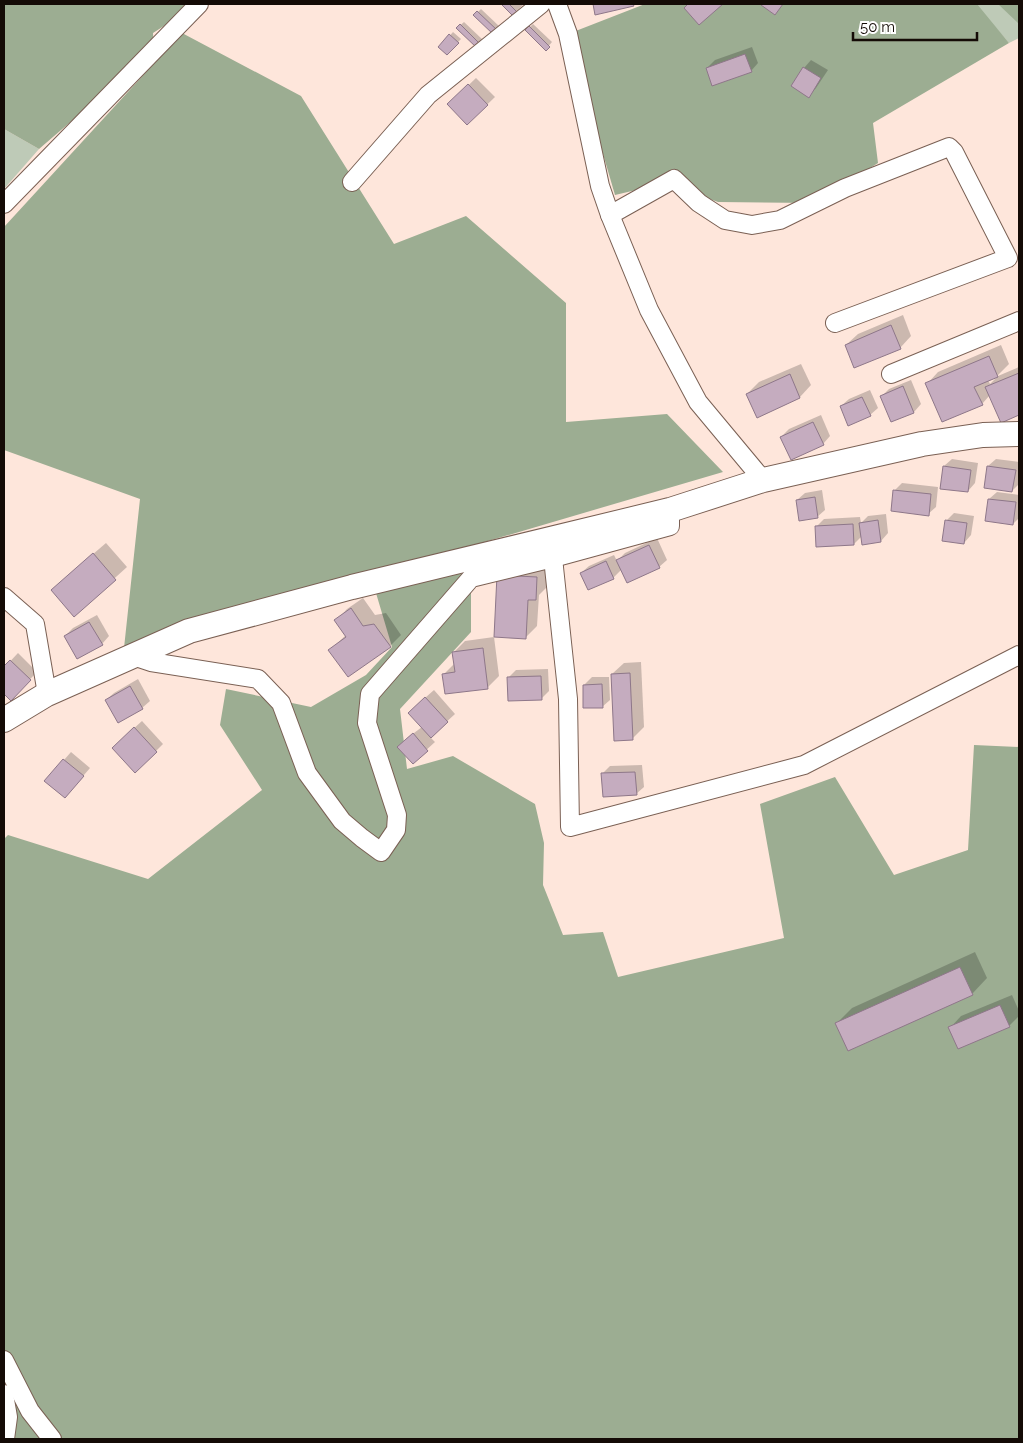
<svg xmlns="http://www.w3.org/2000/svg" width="1023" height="1443" viewBox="0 0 1023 1443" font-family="Raleway,sans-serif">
<rect width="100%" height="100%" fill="#fee6db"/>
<g fill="#becab7">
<path d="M975,4H1004L1019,22V38L1009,43Z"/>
<path d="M4,129L39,149L4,189Z"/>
</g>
<g fill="#9cad92">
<path d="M4,4H198L153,33L154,50L39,149L4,129Z"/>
<path d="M645,4H977L1009,43L873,123L878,163L815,203L718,202L666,183L615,195L568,34Z"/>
<path d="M998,4H1019V24Z"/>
<path d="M182,33L301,96L394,244L466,216L566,303V422L667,414L723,472L124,648L140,499L4,450V227Z"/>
<path d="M461,573L471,585V632L400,709L407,769L453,756L535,804L544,843L543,885L563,935L603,932L618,977L784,938L760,804L835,777L894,875L968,850L974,745L1019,747V1439H4V839L8,835L148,879L262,790L220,725L226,689L311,707L366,675L392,647L376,593Z"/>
</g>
<g fill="#0003">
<path d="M502,4H524L513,14Z"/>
<path d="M481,9L500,27L494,34L475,15Z"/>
<path d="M464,22L483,40L477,47L457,28Z"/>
<path d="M533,24L552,42L546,49L527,30Z"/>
<path d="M453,32L461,39L447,54L440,47Z"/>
<path d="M752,47L758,63L751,71L707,68L715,60Z"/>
<path d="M811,60L828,70L816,88L809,96L804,68Z"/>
<path d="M476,78L495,97L467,124L449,104Z"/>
<path d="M903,315L911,336L900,348L846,345L858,334Z"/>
<path d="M1001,345L1009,364L997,376L988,380L990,384L998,376L1019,367V413L1001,421L990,395L982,404L927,384L938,372Z"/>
<path d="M801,364L811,385L800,397L757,416L747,394L759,382Z"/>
<path d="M911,380L921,404L914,412L892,421L882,396L889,389Z"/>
<path d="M870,390L878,408L870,415L841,406L849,399Z"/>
<path d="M821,415L830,436L823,444L781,437L789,429Z"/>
<path d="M952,459L978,463L975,483L968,491L944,466Z"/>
<path d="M996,459L1019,462V484L1012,491L988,466Z"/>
<path d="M902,483L938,487L936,507L928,514L894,491Z"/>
<path d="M822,490L825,510L817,517L797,500L805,493Z"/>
<path d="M997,492L1019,495V518L1013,524L989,499Z"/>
<path d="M954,513L974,516L971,535L964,543L947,520Z"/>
<path d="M886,514L888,533L881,541L862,536L854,544L816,527L824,519L860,517L861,523L868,516Z"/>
<path d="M657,538L667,560L659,567L622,569L613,578L581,573L589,566L614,555L617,561L625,553Z"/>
<path d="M106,543L127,567L74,615L64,579Z"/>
<path d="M510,564L548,566L547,587L539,595L537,626L526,637Z"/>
<path d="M363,598L375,615L386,613L401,635L390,646L330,650L346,635L336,621L347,609Z"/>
<path d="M97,615L109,636L102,644L65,636L73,628Z"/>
<path d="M494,637L499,676L487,688L444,674L455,663L454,652L465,641Z"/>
<path d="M18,653L37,672L11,699L4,692V668Z"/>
<path d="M641,662L644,727L633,738L612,674L624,663Z"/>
<path d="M548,669L549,691L542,698L508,678L516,670Z"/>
<path d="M592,677H609L610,700L602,707L584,685Z"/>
<path d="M138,679L150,701L142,708L106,700L114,693Z"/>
<path d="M434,690L455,714L430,737L435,742L413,762L406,739L422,727L417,705Z"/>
<path d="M142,721L163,744L156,751L121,740Z"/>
<path d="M71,752L90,768L72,789L64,760Z"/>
<path d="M642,765L644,787L636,794L602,774L610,766Z"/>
<path d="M975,952L987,978L972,994L837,1023L852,1008Z"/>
<path d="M1012,995L1019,1011V1016L1009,1026L950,1028L961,1016Z"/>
</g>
<g fill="#c5acbf" stroke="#8e7789">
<path d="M501,4H509L517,12L513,16Z"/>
<path d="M593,4H633L634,6L595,15Z"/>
<path d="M688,4H723L699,25L684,8Z"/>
<path d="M761,4H783L775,15L761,5Z"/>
<path d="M477,11L498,31L494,35L473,15Z"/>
<path d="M460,24L480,44L477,48L456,28Z"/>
<path d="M529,26L550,47L546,51L525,30Z"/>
<path d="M449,34L459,43L447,55L438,47Z"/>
<path d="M745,54L752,72L712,86L706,68Z"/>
<path d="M803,67L821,78L809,98L791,86Z"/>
<path d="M468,84L488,105L467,125L447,104Z"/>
<path d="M891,325L901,349L854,368L845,345Z"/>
<path d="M989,356L998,377L974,387L983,405L942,422L925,383Z"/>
<path d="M1019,373V415L1001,423L985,387Z"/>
<path d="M790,374L800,398L757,418L746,394Z"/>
<path d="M903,386L914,413L891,422L880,396Z"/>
<path d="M862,397L871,416L848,426L840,406Z"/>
<path d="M813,422L824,445L791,460L780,437Z"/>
<path d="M943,466L971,470L968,492L940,489Z"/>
<path d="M987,466L1016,470L1012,492L984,488Z"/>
<path d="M893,490L931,494L929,516L891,511Z"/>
<path d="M815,497L818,518L799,521L796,500Z"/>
<path d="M988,499L1016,502L1013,525L985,521Z"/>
<path d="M878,520L881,542L862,545L859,523Z"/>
<path d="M945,520L967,523L964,544L942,541Z"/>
<path d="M853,524L854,545L816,547L815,526Z"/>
<path d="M649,545L660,568L627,583L616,560Z"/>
<path d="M93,553L116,580L74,617L51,590Z"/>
<path d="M606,561L614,579L588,590L580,573Z"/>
<path d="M497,575L537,577L536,600H528L526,639L494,637Z"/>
<path d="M351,608L363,626L374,624L391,647L348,677L328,650L346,637L334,620Z"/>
<path d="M89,622L103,645L77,659L64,636Z"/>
<path d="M483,648L488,689L445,694L442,674L455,672L452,652Z"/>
<path d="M10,660L31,680L11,701L4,694V666Z"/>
<path d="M630,673L633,740L614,741L611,674Z"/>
<path d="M541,676L542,700L508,701L507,677Z"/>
<path d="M602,684L603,708H583V685Z"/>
<path d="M130,686L143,709L118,723L105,700Z"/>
<path d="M425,697L448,722L431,738L408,713Z"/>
<path d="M134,727L157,752L135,773L112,748Z"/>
<path d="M413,733L428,751L413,764L397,747Z"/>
<path d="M63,759L84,776L65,798L44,781Z"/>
<path d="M635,772L637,795L603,797L601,773Z"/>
<path d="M960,967L973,995L848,1051L835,1023Z"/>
<path d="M1000,1005L1010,1027L958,1049L948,1027Z"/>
</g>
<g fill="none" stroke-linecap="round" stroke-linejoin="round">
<g stroke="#7a6054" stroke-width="20">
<g id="street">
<path d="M557,4L568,34L600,186L610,215L649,310L698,402L763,480"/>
<path d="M352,182L428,95L541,4"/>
<path d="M4,204L199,4"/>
<path d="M610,215L674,179L699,203L725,220L752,225L780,220L845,188L949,147L954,152L1008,258L835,323"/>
<path d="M891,374L1019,321"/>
<path d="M553,558L568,699L570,827L804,765L1019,655"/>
<path d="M4,597L35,624L47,694"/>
<path d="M133,656L151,662L258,679L281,703L307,773L342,821L362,838L381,852L396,830L397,815L367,723L370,694L471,578L553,558L670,526V510"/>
<path d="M4,1360L30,1411L52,1439"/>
<path d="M4,1394L8,1417L5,1439"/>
</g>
</g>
<g stroke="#7a6054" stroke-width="26">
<path id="secondary" d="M4,720L47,694L189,631L352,587L670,510L763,480L922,444L983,435L1019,434"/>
</g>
<use href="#street" stroke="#fff" stroke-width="18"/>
<use href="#secondary" stroke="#fff" stroke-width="24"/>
</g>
<rect width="1023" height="1443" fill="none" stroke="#140b06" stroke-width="10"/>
<path d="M853 32v8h124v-8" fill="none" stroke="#140b06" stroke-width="2.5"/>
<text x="860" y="32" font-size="15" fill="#140b06" stroke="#ffffff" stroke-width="4" paint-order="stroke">50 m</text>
</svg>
